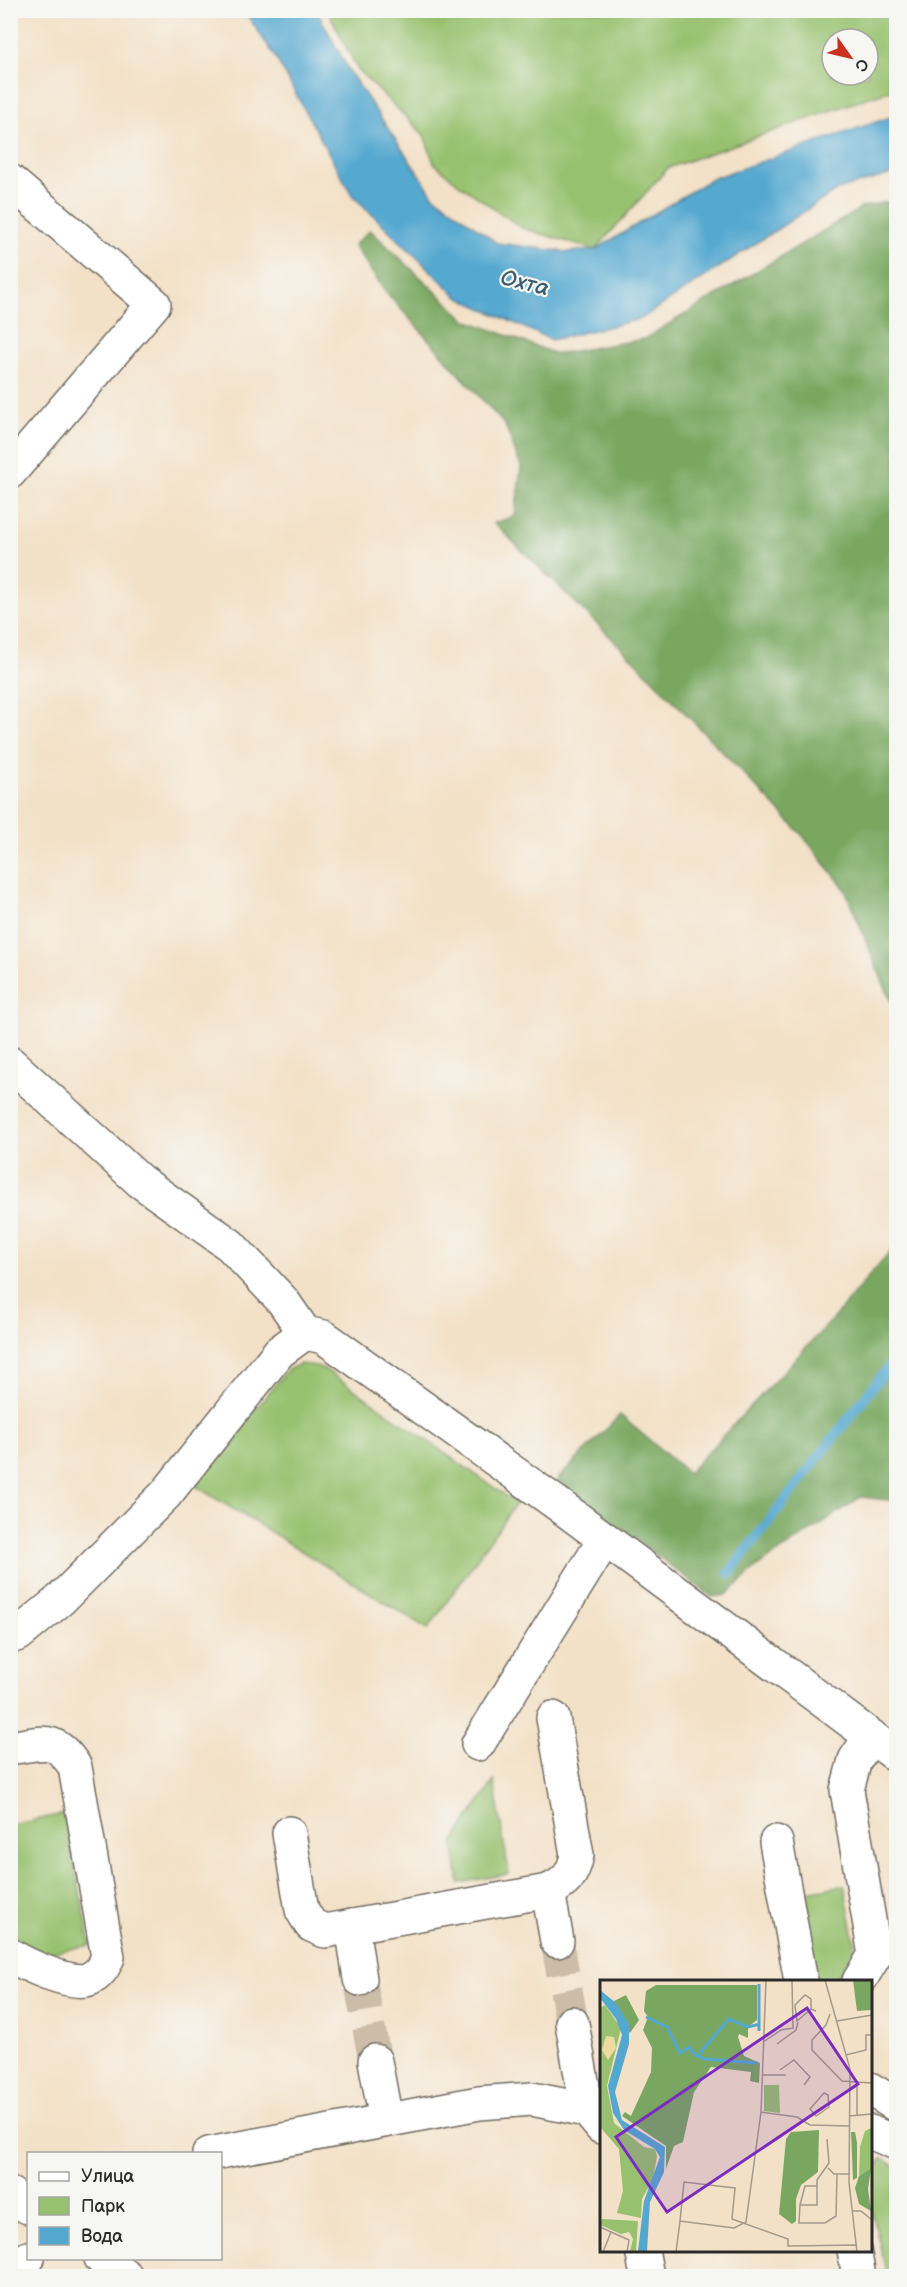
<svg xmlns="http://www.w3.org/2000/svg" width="907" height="2287" viewBox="0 0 907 2287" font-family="'Balsamiq Sans',sans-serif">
<rect width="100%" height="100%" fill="#f6f6f2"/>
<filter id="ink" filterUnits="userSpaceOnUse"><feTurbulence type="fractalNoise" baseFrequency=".0167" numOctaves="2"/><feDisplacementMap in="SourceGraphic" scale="12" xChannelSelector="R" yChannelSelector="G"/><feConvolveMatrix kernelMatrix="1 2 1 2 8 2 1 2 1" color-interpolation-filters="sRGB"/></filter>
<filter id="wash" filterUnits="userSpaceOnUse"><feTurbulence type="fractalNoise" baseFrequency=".008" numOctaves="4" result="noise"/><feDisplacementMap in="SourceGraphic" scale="24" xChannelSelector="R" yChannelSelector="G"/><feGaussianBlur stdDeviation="1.35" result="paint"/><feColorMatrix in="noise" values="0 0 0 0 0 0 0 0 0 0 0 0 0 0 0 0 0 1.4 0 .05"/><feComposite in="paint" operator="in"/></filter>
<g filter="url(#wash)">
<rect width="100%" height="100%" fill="#f3e1c7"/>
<g fill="#97c16e" stroke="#61764c" stroke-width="1.5" fill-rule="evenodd">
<path d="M328,11H896V88L668,168L595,250L522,228L460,185L434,163L424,135L358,70ZM832,39H868V75H832Z"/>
<path d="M300,1364L317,1366L329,1372L516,1503L428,1629L194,1485L287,1370Z"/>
<path d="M494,1781L509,1874L459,1883L453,1842Z"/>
<path d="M64,1814L91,1945L34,1956L11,1940L10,1825Z"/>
<path d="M844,1885L856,1948L834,1981H812L796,1894Z"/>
<path d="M882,2158L896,2166V2276H887L870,2203V2177Z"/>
</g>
<g fill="#79a761" stroke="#526946" stroke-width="1.5">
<path d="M896,200V1014L845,889L803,836L640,666L494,523L515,516L521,467L505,425L384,290L354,245L370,230L466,320L556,354L644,339L863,207Z"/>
<path d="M896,1244V1501L861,1497L757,1567L726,1595L712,1597L557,1480L620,1415L688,1473L831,1321Z"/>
</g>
<path fill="#54a8d0" stroke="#406a7e" stroke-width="1.5" d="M244,11H317L349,71L433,195L497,243L567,252L595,250L711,179L896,115V173L837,190L641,319L551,340L458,297L352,195L273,53Z"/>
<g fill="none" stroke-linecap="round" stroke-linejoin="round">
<path stroke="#54a8d0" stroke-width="10" d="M729,1573L896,1357"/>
</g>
</g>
<g filter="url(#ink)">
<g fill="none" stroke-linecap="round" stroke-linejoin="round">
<g stroke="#cbbda8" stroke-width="33" stroke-dasharray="33 16" stroke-linecap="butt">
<path d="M557,1941L572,2023"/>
<path d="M360,1979L375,2061"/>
</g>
<g stroke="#716b62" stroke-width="36">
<g id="minor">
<path d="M10,181L154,304L10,472"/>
<path d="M10,1063L140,1181L230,1245L283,1301L305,1333L324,1337L559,1505L896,1755"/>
<path d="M10,1637L19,1634L60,1600L166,1494L279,1352L305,1333"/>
<path d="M478,1744L605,1539"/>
<path d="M10,1748C43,1743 55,1735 75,1767L108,1957C104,1967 98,1977 86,1980C68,1984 26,1965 10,1955"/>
<path d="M289,1833L302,1910L311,1925L325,1931L548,1891C566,1883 573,1875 577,1855L553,1718"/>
<path d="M776,1842L801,1981"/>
<path d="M548,1891L557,1941"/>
<path d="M352,1926L360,1979"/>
<path d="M859,1981L875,1955L847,1790L855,1760L871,1736"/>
<path d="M572,2023L587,2110"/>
<path d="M375,2061L386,2120"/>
<path d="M870,2089L896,2105"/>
<path d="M870,2132L896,2143"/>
<path d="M209,2154L479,2103L532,2099L587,2110L601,2127"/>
<path d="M10,2194L28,2207"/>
<path d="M642,2250L647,2276"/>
<path d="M854,2250L859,2276"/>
<path d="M101,2258L126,2276"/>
<path d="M15,2276L28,2258"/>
</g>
</g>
<use href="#minor" stroke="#fff" stroke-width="33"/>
</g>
</g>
<g text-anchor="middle" stroke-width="4.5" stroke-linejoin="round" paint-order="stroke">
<g font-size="22" font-style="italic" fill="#3b5d6d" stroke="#f6f6f2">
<text transform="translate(525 282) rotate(14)" y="8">Охта</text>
</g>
</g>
<g transform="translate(600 1980)">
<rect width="272" height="272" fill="#f3e1c7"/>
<path d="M5,25L21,48L7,106L14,143L44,167L55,169L57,176L53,199L42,219L41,238L17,233L23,211L19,169L0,147V28ZM164,105H179L180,133L164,131ZM271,148V188L259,196L260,167L265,151ZM2,239L38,241L36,271H30L33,259L29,252L21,254L0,245Z" fill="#97c16e"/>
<path d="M253,0H271V30L257,31ZM157,5V40L148,47V58L139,54L138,57L144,76L160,83L159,103L150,101L151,92L111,87L94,112L83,162L74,166L66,189V166L22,136L25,132L31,136L51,92L52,68L43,50L48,37L44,31L46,11L56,5ZM26,15L39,40L30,53L14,21ZM219,150L218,192L201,205L196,219V241L192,244L179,234L186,159L191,152ZM251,152H255L257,163V198L253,200ZM271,188L268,209L271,231L259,224L255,208L259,196Z" fill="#79a761"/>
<path d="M6,56L14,57L16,68L8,80L2,70Z" fill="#eeda9e"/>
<path d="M0,10L16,23L29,44V64L15,112L22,140L65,167L64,192L50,222L47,271H38L44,221L60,177L55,169L24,150L13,133L8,106L22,55L16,39L0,18Z" fill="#54a8d0"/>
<path fill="none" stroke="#54a8d0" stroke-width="3" d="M159,4V51M46,37L67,47L80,73L89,67L95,75L105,79L157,83M99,74L129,39L148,47L160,44"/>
<path fill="none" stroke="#a39889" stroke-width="1.5" d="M225,0L250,89L249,203L257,272M211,29L197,41L195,25L205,15L211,19V29L216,31M230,34L226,45L212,60V70L242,101L272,103M237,41L272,35M163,62L181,50L193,48L192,0M177,64L196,50L198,42M246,75L266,70V55H272M180,90L194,80L210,97L204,105M162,95H186M224,113L228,115L229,127L216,136L210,129ZM161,132L197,137L210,145L249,146M249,136L272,134M257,136V103M227,159L229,183L217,200V225H200L199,243H225L236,236L237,195M228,188L234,194H249M200,225L205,206H217M253,231H261L272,240M80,241L84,202L135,208L132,239L188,259V266L257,265M0,247L29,260L27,272M3,272L11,252M76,272L80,241L134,248L146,242L161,132L166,0"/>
<path fill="#7b2cbf" fill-opacity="0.15" stroke="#7b2cbf" stroke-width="3" d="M207,28L258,104L67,232L16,157Z"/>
<rect width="272" height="272" fill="none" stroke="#2b2b2b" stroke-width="3"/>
</g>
<rect width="907" height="2287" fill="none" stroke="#f6f6f2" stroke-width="36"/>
<rect x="27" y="2152" width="195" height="108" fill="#f6f6f2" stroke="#a5a5a2" stroke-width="1.5"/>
<rect x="39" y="2172" width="30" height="9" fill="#ffffff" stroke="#a5a5a2" stroke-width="1.5"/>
<text x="81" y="2182" font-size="18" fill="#2b2b2b">Улица</text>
<rect x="39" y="2197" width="30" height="18" fill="#97c16e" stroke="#a5a5a2" stroke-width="1.5"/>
<text x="81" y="2212" font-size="18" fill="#2b2b2b">Парк</text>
<rect x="39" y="2227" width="30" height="18" fill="#54a8d0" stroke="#a5a5a2" stroke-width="1.5"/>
<text x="81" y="2242" font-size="18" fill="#2b2b2b">Вода</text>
<g transform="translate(850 57) rotate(124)"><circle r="28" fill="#f6f6f2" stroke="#a5a5a2" stroke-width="1.5"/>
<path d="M0-4.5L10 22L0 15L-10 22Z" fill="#c8321e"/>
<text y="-9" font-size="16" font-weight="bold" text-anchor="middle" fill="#2b2b2b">С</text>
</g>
</svg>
